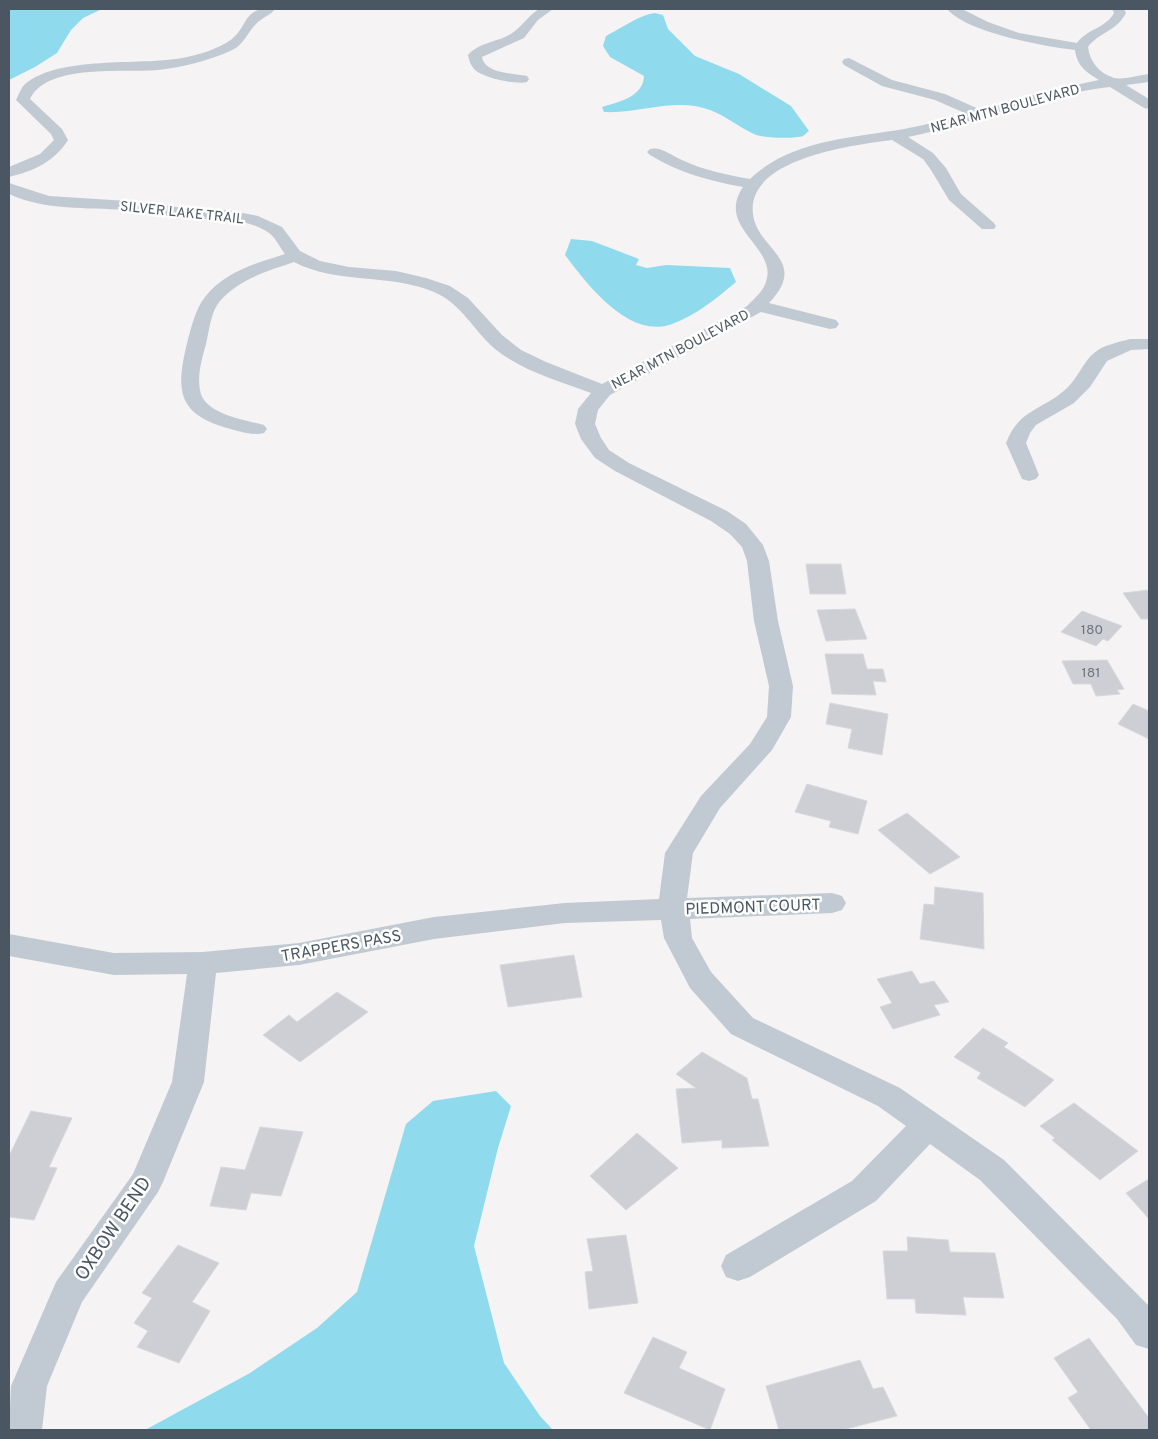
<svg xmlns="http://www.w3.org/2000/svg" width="1158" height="1439" viewBox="0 0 1158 1439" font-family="Overpass,sans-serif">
<rect width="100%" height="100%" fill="#f5f3f3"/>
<g fill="#90daee">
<path d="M9,9H102L83,18L71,30L57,53L35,67L9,80Z"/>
<path d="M655,13L663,15L668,29L695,56L739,74L791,106L809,131C807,132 805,135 803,136C795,139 761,138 754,134C739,127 726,116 710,110C675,97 640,114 604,112L602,107C619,102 643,97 644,76L610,57L603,46L606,36C620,29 639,15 655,13Z"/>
<path d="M571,239L592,241L639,259L636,265L647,268L666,265L730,268L736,282C717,298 695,316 672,324C629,340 587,284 565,255Z"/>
<path d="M496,1091L511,1106L498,1148L474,1246L504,1363L540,1416L553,1430H145L250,1373L317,1328L357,1292L406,1124L433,1101Z"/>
</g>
<g fill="#cdcfd5" stroke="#d7d9de">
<path d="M806,564H841L846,594H810Z"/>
<path d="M1149,590V619H1141L1123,593Z"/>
<path d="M855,609L867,639L826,641L817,610Z"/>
<path d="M1082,611L1122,626L1108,641L1103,639L1096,646L1061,632Z"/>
<path d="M825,654H863L867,669H883L886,682L873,681L876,695L832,694Z"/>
<path d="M1107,660L1124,689L1117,690L1120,694L1096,696L1091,684H1073L1062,661Z"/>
<path d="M830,703L888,714L882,755L848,748L852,729L826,724Z"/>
<path d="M1133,704L1149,711V739L1118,724Z"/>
<path d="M807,784L867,801L858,834L829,827L831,821L795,812Z"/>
<path d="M907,813L960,857L930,874L878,830Z"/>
<path d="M935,887L983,893L984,949L920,939L924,904L934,905Z"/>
<path d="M574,955L582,997L508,1007L500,965Z"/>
<path d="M912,971L920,984L934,981L949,1002L934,1005L940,1015L893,1029L880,1007L892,1003L877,979Z"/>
<path d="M337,992L368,1012L300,1062L263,1035L289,1015L297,1022Z"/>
<path d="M983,1028L1008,1043L1004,1047L1054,1080L1025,1107L977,1078L981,1073L954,1057Z"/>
<path d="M702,1052L747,1078L752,1099H758L769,1146L722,1148V1140L682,1143L676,1089L696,1088L676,1074Z"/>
<path d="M1074,1103L1138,1151L1100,1180L1052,1140L1055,1138L1040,1126Z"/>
<path d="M31,1111L72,1118L49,1167L57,1168L34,1220L9,1217V1156Z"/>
<path d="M260,1127L303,1132L281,1196L251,1193L246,1210L210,1206L221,1167L245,1170Z"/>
<path d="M637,1133L678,1168L626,1210L590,1176Z"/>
<path d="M1149,1179V1219L1126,1193Z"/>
<path d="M626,1235L638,1303L589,1309L585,1272L593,1271L587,1239Z"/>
<path d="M907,1237L948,1240L950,1252L995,1253L1004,1298L963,1297L966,1315L916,1313L915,1299H887L883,1251H908Z"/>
<path d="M178,1245L219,1263L192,1302L210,1311L179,1363L137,1347L148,1331L134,1323L152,1298L142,1293Z"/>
<path d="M653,1337L687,1352L679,1368L725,1389L710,1430L624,1393Z"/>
<path d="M1089,1338L1149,1418V1430H1091L1068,1398L1078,1392L1054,1358Z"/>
<path d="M860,1360L873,1389L883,1387L897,1416L842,1430H779L766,1386Z"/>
</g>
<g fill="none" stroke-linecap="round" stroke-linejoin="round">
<g fill="#c1cad2" fill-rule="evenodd">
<path d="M275,9C271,15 263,17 257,23C247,32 245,44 232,50C209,61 183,67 158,70C124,73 47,63 30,99L62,129L68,140C54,162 34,171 9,177V167L40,154L54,140L51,134L16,100C19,94 21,88 25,84C61,55 138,66 182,58C198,55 219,49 232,39C250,24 242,7 275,9Z"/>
<path d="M539,9H553L538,20L524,38L482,57C485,74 513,73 527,76L529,79L527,82C516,85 484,78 475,70C471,66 469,61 468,55C480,41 502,42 515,31C524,24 529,15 539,9Z"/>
<path d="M947,9H962L988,22L1019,33L1077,43C1087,29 1106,28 1114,13L1112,9H1124L1126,13C1116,32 1099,32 1088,47C1090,62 1099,73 1114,78C1123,80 1140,75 1149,74V82L1126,85L1149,99V109L1144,108L1110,87C1041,95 976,123 908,137L933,153L946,168L961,194L994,223L996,226L994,229H982L949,200L931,170L923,159L892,140C854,145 746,158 753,214C757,250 810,260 769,303L836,320L839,324L836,328L830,329L761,312L610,395L598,410L595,424L601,438L609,450L629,463L727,511L746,524L763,545L769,561L778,621L793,686L791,717L772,750L720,808L693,853L687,898L832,893L842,896L846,903L842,910L832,913L690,919L692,938L711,972L753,1018L900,1088L1004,1160L1149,1306V1349L1136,1345L1117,1319L980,1180L930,1144L876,1201L750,1277L738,1281L726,1277L721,1266L726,1255L852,1181L906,1126L878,1106L731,1034L690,988L664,938L661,920L565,923L434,939L299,965L216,973L204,1082L163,1182L158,1192L82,1302L47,1386L42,1430H9L11,1386L56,1282L133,1174L172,1082L187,974L114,975L9,956V934L114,953L203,952L299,943L434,917L565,903L659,899L665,853L701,796L750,744L767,717L769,686L754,621L747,561L742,547L730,534L711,521L615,471L595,458L581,439L575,424L578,409L591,393C559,381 522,371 495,349C473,330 462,304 434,292C390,273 338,285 294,262C268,271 239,279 220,301C211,311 209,331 206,344C202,358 197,376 200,390C203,414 245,420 264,425L267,429L264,433C252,436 239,431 227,428C173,413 177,385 188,339C192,325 196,308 205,297C224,272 257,263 285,254C279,246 275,236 266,231C241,216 211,220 183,218C164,216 145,212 126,210C86,207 46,211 9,194V183L49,196L128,201L184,208L227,210L258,216L282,227L300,251L320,261L349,267L396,271L426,278L450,286L468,298L502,335L521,350L546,362L602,384L747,306C755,298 765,290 767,278C774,246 716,227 743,187C710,181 679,173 650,155L647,152L650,149C661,146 672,156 682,160C703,170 727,175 750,179C790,140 852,138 904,129C925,125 946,120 967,114L935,100L882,86L844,65L842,62L844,59L849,58L892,80L945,94L981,110L1047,91L1099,80C1086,72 1077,66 1075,50C1045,47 966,32 947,9Z"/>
<path d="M1130,339H1149V349L1131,350L1107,361L1090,387L1074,403L1036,425L1030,433L1026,443L1039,475L1036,479L1029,481L1022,479L1006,443C1019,408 1045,410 1068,387C1078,377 1084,361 1094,353C1103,345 1119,342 1130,339Z"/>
</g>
</g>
<g text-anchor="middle" stroke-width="5" stroke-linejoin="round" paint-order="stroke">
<g font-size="14" fill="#4a5661" stroke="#fff">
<text transform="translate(1005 108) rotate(-15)" y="5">NEAR MTN BOULEVARD</text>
<text transform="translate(182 212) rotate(6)" y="5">SILVER LAKE TRAIL</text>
<text transform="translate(680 349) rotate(-28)" y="5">NEAR MTN BOULEVARD</text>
</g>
<g font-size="14" fill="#6b747e">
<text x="1092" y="634">180</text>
<text x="1091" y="677">181</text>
</g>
<g font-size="16" fill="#4a5661" stroke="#fff">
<text transform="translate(753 906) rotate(-2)" y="6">PIEDMONT COURT</text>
<text transform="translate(341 945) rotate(-10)" y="6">TRAPPERS PASS</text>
</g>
<g font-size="19" fill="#4a5661" stroke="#fff">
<text transform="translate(112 1228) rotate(-56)" y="7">OXBOW BEND</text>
</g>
</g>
<rect width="1158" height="1439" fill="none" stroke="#4a5661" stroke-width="20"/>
</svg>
